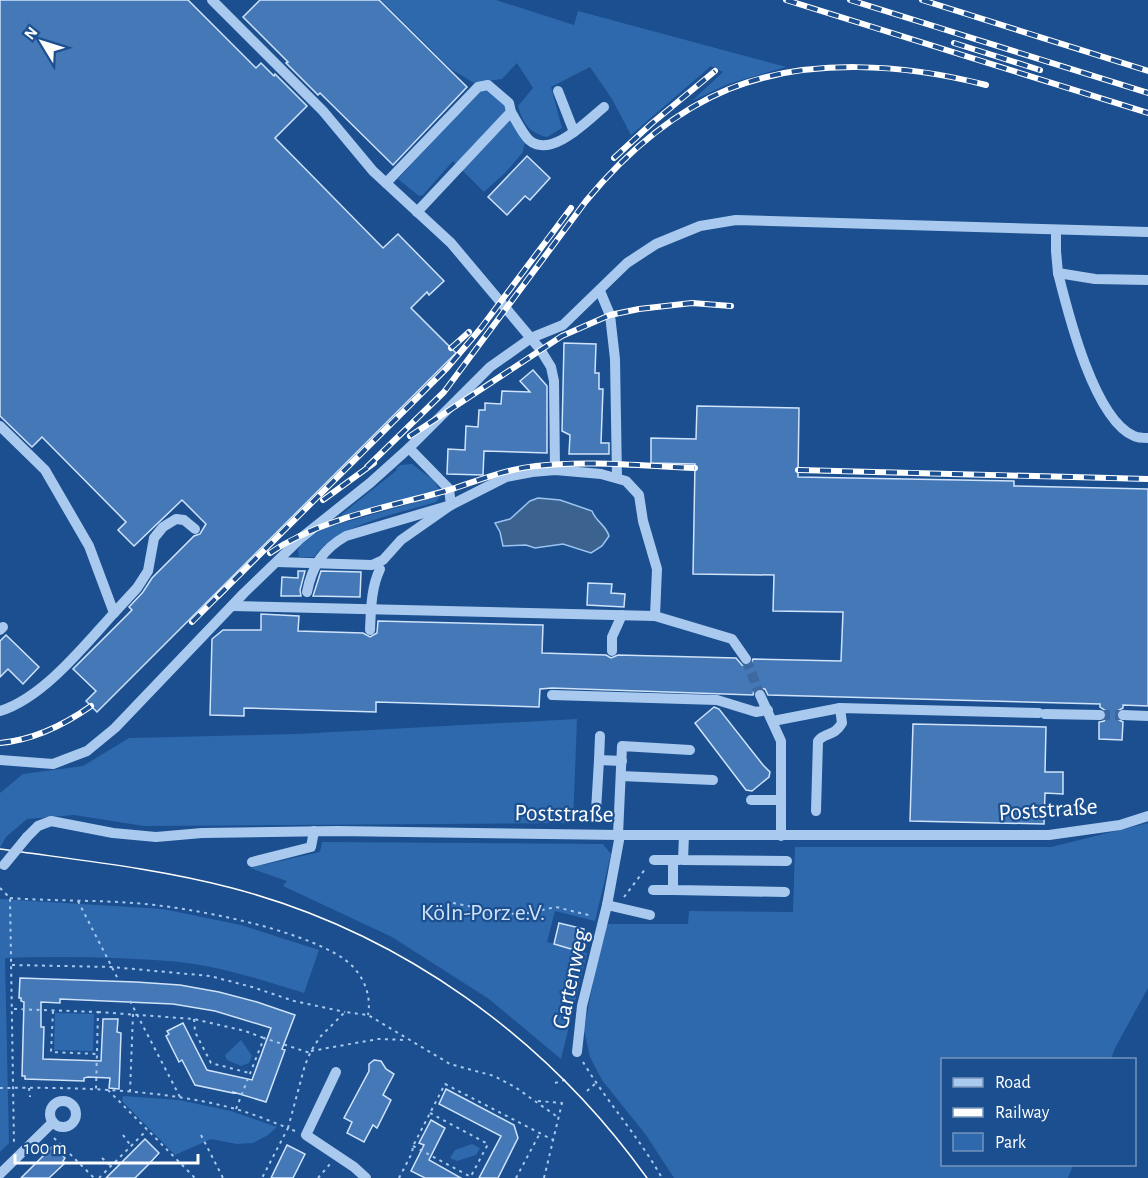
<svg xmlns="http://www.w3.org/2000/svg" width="1148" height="1178" viewBox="0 0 1148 1178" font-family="'Alegreya Sans',sans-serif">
<rect width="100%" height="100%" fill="#1b4f8f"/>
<g fill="#2e69ad">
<path d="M381,0H496L574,25L578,11L786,67L728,84L692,101L723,72L711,66L631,135L612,99L590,67L551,87L562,128L547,137C529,133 523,123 518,106L533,88L517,63L502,79L474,83L451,69Z"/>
<path d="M484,89H490L506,104L525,140L523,152L506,172L484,192L453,161L423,195L419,196L398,179L475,96Z"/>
<path d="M412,464L433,480L440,490L342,517V514L397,470L396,468L401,465Z"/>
<path d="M441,495L436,502C397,514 338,524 314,557H299L298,550L300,546L321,529Z"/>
<path d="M577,719L573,823L144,826L74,815L27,819L6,837L0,848V793L23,774L83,766L129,738L296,734Z"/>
<path d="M1148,823V988L1115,1048L1111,1059L942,1060V1164L1073,1165L1068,1178H674L646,1135L602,1080L590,1057L584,1030L604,924H688L689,911L793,912L795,847H1051Z"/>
<path d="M322,842L603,844L611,854L595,921L555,911L547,942L587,953L561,1059L489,999L392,937L283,886L287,881L250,868L320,852Z"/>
<path d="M0,899L163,909L241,925L319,950L304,993C263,980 222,967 179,962C125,957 59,956 5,958L9,1143L0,1152Z"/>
<path d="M55,1013L94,1014L93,1051L54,1050Z"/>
<path d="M241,1040L252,1056L249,1063L241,1066L227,1060L225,1055Z"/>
<path d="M123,1096L179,1100L231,1111L277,1127L268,1135L253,1143L237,1144L211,1139L175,1155L122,1101Z"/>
<path d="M472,1144L480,1148L476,1155L457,1161L450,1158L455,1150Z"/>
</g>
<path fill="#3c6290" stroke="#9cc4f0" stroke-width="1.5" d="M538,498L560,500L592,511C596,522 606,525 609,536L602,546L591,553L563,544L535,548L526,545L503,546L500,532L495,523L510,519L530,501Z"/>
<g fill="#4478b7" stroke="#cfe3fa" stroke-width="1.5">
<path d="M0,0H188L256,68L261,63L274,76L275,74L307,106L275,138L383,248L398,234L444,281L429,295L427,292L411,308L456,353L97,712L86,701L96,691L73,669L132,610L129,607L143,592L152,578L194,536L200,534L206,524L182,500L134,546L118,530L126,522L42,437L32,447L0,416Z"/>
<path d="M260,0H379L467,87L393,165L320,93L318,95L286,63L288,62L243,17Z"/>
<path d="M527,156L550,178L530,200L525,196L507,215L488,197Z"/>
<path d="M564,343L596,344L595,373H599V389H603L601,443H609V454H569L570,435L562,431Z"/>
<path d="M533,370L547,386V453L484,451L483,475L447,474L448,449L465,450L466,426L478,427L479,410H485V403L501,404L502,391L530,392L520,381Z"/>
<path d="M697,406L799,408L798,477L1014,481V486L1148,489V706L1123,705V708L1117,711L1116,718L1123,722L1122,740L1099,739V722L1104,721L1107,716L1106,711L1100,707V704L768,695L765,689L760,688L754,690L753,695L552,688L540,689L539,707L376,702V712L244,708V716L210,715L212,639L223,630H261V614L299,616L298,631L363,633L370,637L377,633L378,621L543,625L542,653L606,655L611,658L618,655L736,658L742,665L746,666L751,665L753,659L841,661L843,612L773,611L774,575L693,574L695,464L651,463V438L696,439Z"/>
<path d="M298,571H305L300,590L301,596H281L282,577L298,578Z"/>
<path d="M321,571L361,572L360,597L313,596Z"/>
<path d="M588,583L612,584L611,593L625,594L624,607L587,605Z"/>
<path d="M6,635L39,667L23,684L8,669L0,677V641Z"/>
<path d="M714,707L719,709L763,765L770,772L769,777L752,791L746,790L695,723Z"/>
<path d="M913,724L1046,727L1045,772H1063V794L1045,793L1044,824L910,821Z"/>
<path d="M559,923L584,929L578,951L554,944Z"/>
<path d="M20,978L136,982L180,985L219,992L257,1002L295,1015L282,1049L285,1050L266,1102L233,1092V1093L195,1085L182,1060L179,1062L166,1036L169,1034L167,1031L183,1023L207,1070L252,1080L271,1028L215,1011L173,1004L60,999V1003L41,1002V1027H44L43,1059L101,1061L103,1019H118L117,1032L121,1033L119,1089L109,1088L110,1078L88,1077L84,1078V1081L25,1079V1076H22L24,1002L21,1001V998H19Z"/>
<path d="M374,1060L381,1061L386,1069L394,1074L383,1095L391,1100L377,1128L373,1125L364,1142L347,1133L352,1122L344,1118L369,1071V1064Z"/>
<path d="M446,1089L514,1125L518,1138L498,1178H479L501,1136L439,1104Z"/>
<path d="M431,1120L445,1128L429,1160L461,1178H425L411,1171L424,1145L419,1143Z"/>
<path d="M145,1139L159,1153L148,1165L135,1178H106Z"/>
<path d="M287,1145L305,1154L293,1178H271Z"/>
<path d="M53,1146L65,1158L63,1161L65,1163L49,1178H21Z"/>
</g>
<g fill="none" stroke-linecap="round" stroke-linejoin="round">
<g stroke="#3d69a0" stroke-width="10" stroke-dasharray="10 5" stroke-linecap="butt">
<path d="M746,659L760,695"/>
<path d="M1100,715H1123"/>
</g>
<g stroke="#a9c9ee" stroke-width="2" stroke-dasharray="3 4.5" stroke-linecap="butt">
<path d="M0,888L10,898L14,1145"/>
<path d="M624,897L646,868"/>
<path d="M10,898C51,901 93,900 134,903C189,907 299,928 344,959C362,972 372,993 368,1015"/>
<path d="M78,901L119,981"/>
<path d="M453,903L509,914L528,913L556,907L592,916"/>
<path d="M12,965L112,967L210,976L252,987L294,1001L345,1012"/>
<path d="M130,1001L180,1097"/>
<path d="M14,1009L98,1012L96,1090"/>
<path d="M53,1011L51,1052L97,1054"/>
<path d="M98,1012L194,1019L245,1031L264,1038"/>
<path d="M194,1019L195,1032L211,1063L249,1073"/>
<path d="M311,1051L378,1039L406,1040"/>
<path d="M583,1062C607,1102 639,1137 662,1178"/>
<path d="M555,1083L568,1079"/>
<path d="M0,1088C73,1087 161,1089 232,1108C251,1113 270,1121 288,1128L262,1178"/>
<path d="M29,1088L30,1097"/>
<path d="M108,1090L195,1178"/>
<path d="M587,1091L596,1083"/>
<path d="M130,1092L133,1014"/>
<path d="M538,1101L562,1103"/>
<path d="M236,1109L264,1038L310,1053"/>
<path d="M430,1113L488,1144L470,1178"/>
<path d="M295,1131L288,1128L305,1065L311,1051L320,1037L345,1012L368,1015L450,1064L494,1076L515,1087L559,1118"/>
<path d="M123,1135L131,1146"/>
<path d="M201,1135L223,1178"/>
<path d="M54,1138L94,1178"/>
<path d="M413,1146L471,1177"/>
<path d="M102,1158L111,1166"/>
<path d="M99,1178L147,1130"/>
<path d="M318,1178L330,1164"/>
<path d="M399,1178L412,1153L413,1146L445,1084L553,1140"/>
<path d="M516,1178L540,1133"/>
<path d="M544,1178L563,1099"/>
</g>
<g stroke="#a9c9ee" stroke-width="10">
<path d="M212,0L323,111L373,171L451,243L540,349L551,367L554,381L555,470"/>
<path d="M558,91L574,132"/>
<path d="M511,112C516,120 522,133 529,140C551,159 587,121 604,107"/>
<path d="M386,183L478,87L488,85L509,103L511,112L417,212"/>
<path d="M1056,230V251L1058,273L1095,279L1148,280"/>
<path d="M1058,273C1068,313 1094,419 1134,436C1138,438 1144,438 1148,438"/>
<path d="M600,291L610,315L615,359L617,478"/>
<path d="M0,426L45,470L89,546L114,613C85,645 43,698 0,711"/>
<path d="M277,562L372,565L383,560L401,540L451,505L449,489L409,448"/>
<path d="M307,592C312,566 323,549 346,536L451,505L506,477L532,472L555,470L601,474L626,481L639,495L643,521L657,569L655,616L732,639L746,659"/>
<path d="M232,606L655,616"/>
<path d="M114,613L137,588L148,571L154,538L163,527L176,519L184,520L195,529"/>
<path d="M0,630L3,627"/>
<path d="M612,651V637L622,615"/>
<path d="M552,695L717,700L756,712L768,710"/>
<path d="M760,695L781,741V836"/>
<path d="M1045,714L1100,715"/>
<path d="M1123,715L1148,716"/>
<path d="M773,721L840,708L1039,713"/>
<path d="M0,760L53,764L87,751L115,728L244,593L301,538L370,483L409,448L490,367L531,338L563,325L627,263L656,244L700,226L736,220L1148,232"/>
<path d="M599,760L600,736"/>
<path d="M621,776L713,780"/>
<path d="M751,800H781"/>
<path d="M596,811L599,760L622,761"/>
<path d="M816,811L818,741C825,732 834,737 842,723L840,708"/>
<path d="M618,835L622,746L690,750"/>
<path d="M684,835L683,860L787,861"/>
<path d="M27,837L38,826L51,821L113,833L156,837L202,833L337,831L620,835H1049L1120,825L1148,816"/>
<path d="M654,860H679"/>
<path d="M673,860V890L785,892"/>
<path d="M252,862L311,847L314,831"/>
<path d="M653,890H673"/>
<path d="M607,905L650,915"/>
<path d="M577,1052L582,1006L607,905L620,835"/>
<path d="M336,1072L306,1135L354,1167L366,1178"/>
<circle cx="63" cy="1114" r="13"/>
<path d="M0,1174L53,1122"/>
</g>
<path stroke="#fff" stroke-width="1.5" d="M0,849C77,860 156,868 232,888C400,932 546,1037 647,1178"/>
<g stroke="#fff" stroke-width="6">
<g id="rail">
<path d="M786,0L1148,113"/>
<path d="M850,0L1148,93"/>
<path d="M922,0L1148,71"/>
<path d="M954,43L1040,70"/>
<path d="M614,158L651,124L715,71"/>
<path d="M451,348L469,332"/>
<path d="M410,436L562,336L610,315L639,309L692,303L731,306"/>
<path d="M367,467L444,392L586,201C624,155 673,112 729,89C808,57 905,64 986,85"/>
<path d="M798,470L1148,479"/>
<path d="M323,500L374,463"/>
<path d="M270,553C321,518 389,507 449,490C477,481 506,469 536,466C589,460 643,466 695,468"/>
<path d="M218,596L447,368L481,328L571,208"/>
<path d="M192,622L223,591"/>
<path d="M0,743C33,740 64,725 91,706"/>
</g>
</g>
<use href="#rail" stroke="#1b4f8f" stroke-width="4" stroke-dasharray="11" stroke-linecap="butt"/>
<g stroke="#a9c9ee" stroke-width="10">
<path d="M370,630C371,609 371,588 380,569"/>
<path d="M4,865L27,837"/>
</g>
</g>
<g text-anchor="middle" stroke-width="4.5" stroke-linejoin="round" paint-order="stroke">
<g font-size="24" fill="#fff" stroke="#1b4f8f">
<text transform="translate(1048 809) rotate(-4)" y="8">Poststraße</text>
<text transform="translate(564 813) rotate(1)" y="8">Poststraße</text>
<text transform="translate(570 979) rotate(-78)" y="8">Gartenweg</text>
</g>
<g font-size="24" fill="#cfe3fa" stroke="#1b4f8f">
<text x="483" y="920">Köln-Porz e.V.</text>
</g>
</g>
<rect x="941" y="1058" width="195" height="108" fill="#1b4f8f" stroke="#7695bc" stroke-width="1.5"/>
<rect x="953" y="1078" width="30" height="9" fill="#a9c9ee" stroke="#7695bc" stroke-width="1.5"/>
<text x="995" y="1088" font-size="18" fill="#ffffff">Road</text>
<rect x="953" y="1108" width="30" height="9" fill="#ffffff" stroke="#7695bc" stroke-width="1.5"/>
<text x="995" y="1118" font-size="18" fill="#ffffff">Railway</text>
<rect x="953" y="1133" width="30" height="18" fill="#2e69ad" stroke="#7695bc" stroke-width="1.5"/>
<text x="995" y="1148" font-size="18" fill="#ffffff">Park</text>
<g transform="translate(42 42) rotate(308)" stroke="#1b4f8f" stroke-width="4.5" paint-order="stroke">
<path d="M0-4.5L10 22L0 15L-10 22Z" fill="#ffffff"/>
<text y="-9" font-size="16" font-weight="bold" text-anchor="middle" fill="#ffffff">N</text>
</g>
<path d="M15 1154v9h183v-9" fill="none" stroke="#ffffff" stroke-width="3"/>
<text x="24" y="1154" font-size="18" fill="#ffffff" stroke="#1b4f8f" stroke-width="4.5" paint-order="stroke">100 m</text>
</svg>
